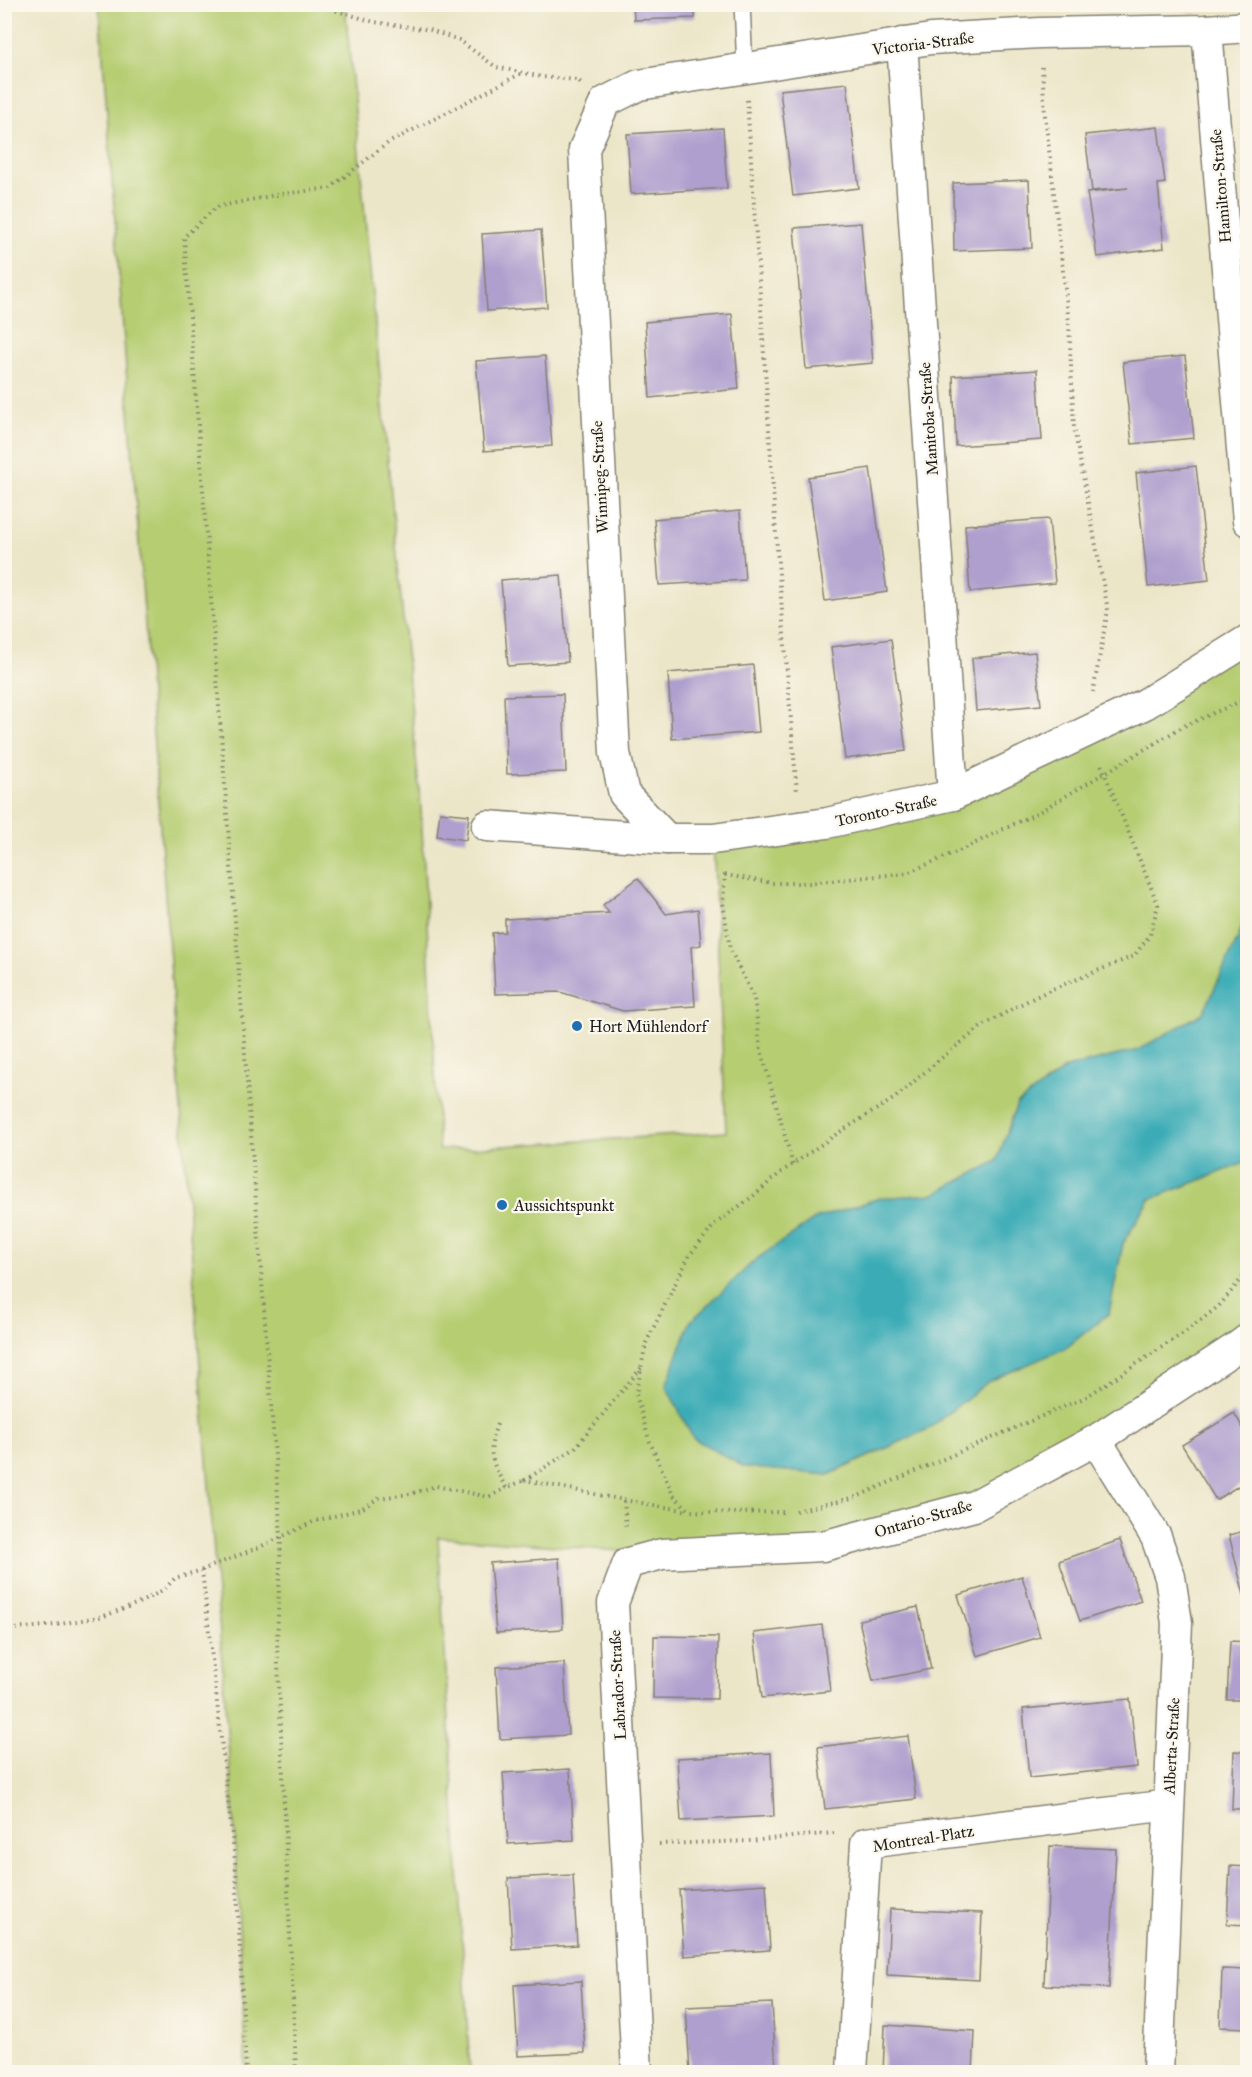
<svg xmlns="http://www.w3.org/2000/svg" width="1252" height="2077" viewBox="0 0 1252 2077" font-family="'IM FELL Great Primer',serif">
<rect width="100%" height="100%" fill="#fbf7ec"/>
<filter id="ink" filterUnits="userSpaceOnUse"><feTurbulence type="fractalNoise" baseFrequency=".0167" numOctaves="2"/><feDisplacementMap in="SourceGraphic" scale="12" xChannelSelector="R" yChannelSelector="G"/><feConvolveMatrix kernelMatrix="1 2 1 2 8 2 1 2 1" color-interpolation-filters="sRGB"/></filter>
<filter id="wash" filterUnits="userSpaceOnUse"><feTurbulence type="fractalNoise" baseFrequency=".008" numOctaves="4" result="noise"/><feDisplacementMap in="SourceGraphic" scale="24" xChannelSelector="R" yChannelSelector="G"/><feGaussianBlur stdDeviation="1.35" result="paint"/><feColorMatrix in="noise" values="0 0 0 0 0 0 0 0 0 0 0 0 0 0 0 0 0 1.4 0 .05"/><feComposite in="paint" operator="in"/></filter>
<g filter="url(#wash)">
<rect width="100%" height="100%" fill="#ece6c9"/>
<path fill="#b6cd72" stroke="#697447" stroke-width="1.5" d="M99,5H345L421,810L439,1150L726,1132L713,839L953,795L1247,640V913L1238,938L1203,1013L1138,1050L1066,1068L1017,1104L997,1161L934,1194L880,1198L815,1219L755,1260L693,1438L744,1467L829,1475L928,1429L989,1381L1066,1347L1109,1313L1123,1243L1151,1199L1247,1162V1339L974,1506L823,1546L662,1554L438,1537L470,2072H246L234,1823Z"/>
<path fill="#3bacb6" stroke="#2c6469" stroke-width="1.5" d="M1247,913V1162L1150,1199L1123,1243L1109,1313L1066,1348L989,1381L928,1429L828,1475L744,1467L693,1438L666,1386L690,1322L755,1260L815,1219L880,1198L934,1194L997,1161L1017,1104L1067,1068L1138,1050L1203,1013L1238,938Z"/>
<g id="blocks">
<g fill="#ae9fce">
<path d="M633,4H695V18L634,20Z"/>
<path d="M847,83L859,188L793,196L780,90Z"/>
<path d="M1158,127L1165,183L1158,184L1164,248L1097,257L1087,193L1128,188L1092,191L1085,135Z"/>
<path d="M723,128L727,188L631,194L627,134Z"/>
<path d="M1029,180L1032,248L954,251L953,183Z"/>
<path d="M861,223L873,363L806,369L794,228Z"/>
<path d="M541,230L547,307L487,311L482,234Z"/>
<path d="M732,314L739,389L650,398L645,322Z"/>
<path d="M545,356L552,446L484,451L476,361Z"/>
<path d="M1185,356L1194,438L1132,444L1123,362Z"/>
<path d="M1037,370L1042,440L956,446L953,376Z"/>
<path d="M1196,466L1209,580L1148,587L1136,473Z"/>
<path d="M870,468L887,592L825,601L808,477Z"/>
<path d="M740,511L745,580L659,585L654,519Z"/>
<path d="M1049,519L1055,583L970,592L965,525Z"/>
<path d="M561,575L568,662L508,666L501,580Z"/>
<path d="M891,639L906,751L845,759L831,647Z"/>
<path d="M1035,652L1041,705L976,711L972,658Z"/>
<path d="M753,665L759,732L672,739L668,673Z"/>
<path d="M563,694L566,772L507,774L504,696Z"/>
<path d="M440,812L469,815L466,840L437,836Z"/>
<path d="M638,878L666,914L698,909L701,945L691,947L695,1006L623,1011L560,992L495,994L492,933L505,932V919L609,913L603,905Z"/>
<path d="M1234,1413L1248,1436V1480L1216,1500L1182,1445Z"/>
<path d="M1248,1530V1595H1244L1229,1535Z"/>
<path d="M1120,1540L1141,1601L1080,1621L1059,1561Z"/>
<path d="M559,1558L563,1629L496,1633L490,1563Z"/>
<path d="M1022,1576L1040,1637L977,1656L958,1595Z"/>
<path d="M918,1607L931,1669L873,1681L859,1620Z"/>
<path d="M822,1625L830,1691L762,1698L754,1633Z"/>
<path d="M654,1636L718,1637L717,1699L653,1698Z"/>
<path d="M1230,1641L1248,1642V1700H1227Z"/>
<path d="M564,1663L568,1735L500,1739L496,1667Z"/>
<path d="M1130,1699L1137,1767L1029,1778L1023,1709Z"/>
<path d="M908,1736L916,1799L825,1809L818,1747Z"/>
<path d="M1234,1751L1248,1752V1809H1232Z"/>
<path d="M771,1753L774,1816L681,1821L677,1758Z"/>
<path d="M570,1769L574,1840L508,1844L503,1773Z"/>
<path d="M1050,1846L1116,1849L1109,1988L1044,1985Z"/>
<path d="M1230,1866L1248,1867V1925L1227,1924Z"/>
<path d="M573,1875L577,1945L512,1949L508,1878Z"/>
<path d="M766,1884L770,1950L684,1956L679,1890Z"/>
<path d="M890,1909L982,1913L979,1980L887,1975Z"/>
<path d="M1222,1969L1248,1970V2028L1220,2027Z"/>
<path d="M581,1981L585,2053L518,2056L514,1985Z"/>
<path d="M772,2003L776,2069L690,2072L686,2007Z"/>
<path d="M885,2025L975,2031L973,2072H883Z"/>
</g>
</g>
</g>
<g filter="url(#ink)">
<use href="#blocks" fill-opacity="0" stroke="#848172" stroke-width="1.5"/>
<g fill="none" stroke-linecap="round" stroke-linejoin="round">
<g stroke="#848172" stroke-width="18">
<path id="lane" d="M742,4L745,68"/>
</g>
<g stroke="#848172" stroke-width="33">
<g id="street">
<path d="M1207,30L1248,521"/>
<path d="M902,43L953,795"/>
<path d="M487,826L667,839H713L827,823L953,795L1145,704L1248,640"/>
<path d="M667,839L624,794L615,753L584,149L605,102L639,85L931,39L1040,33L1207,30L1248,27"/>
<path d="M1096,1440L1156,1537L1170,1577L1177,1623L1158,2072"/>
<path d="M637,2072L613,1603L628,1563L662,1554L823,1546L974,1506L1096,1440L1240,1345L1248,1339"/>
<path d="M852,2072L866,1843L1169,1805"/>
</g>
</g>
<g stroke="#848172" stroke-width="4" stroke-dasharray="1.5 4.5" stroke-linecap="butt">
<path d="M326,4L334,10L374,22L430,30L459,40L496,67L542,77L578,80L581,83"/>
<path d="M1042,67L1045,115L1069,323L1074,428L1108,610L1093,692"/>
<path d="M747,100L777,549L797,793"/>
<path d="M725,874L723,903L730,949L754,998L761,1050L793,1165"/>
<path d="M725,875L772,883H809L907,873L961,850L1037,813L1184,726L1248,698"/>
<path d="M641,1368L574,1449L525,1480L624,1500L689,1511"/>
<path d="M497,1424C487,1453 491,1461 506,1488L525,1480"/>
<path d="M624,1501L626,1529"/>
<path d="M796,1511L856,1497L1086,1397L1185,1332L1219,1306L1248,1271"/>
<path d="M783,1512L731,1513L690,1511L673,1495L649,1440L636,1394L646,1343L689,1256L715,1224L756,1194L780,1173L835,1135L895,1098L939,1060L981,1027L1017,1006L1050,990L1134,956L1150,935L1158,905L1100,762"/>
<path d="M202,1570L236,1870L246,2072"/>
<path d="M4,1630L55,1625L104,1616L141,1602L165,1589L175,1578L202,1570L262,1546L315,1521L361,1509L379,1498L410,1494L436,1486L489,1497L506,1488"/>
<path d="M659,1844L749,1841L834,1833"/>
<path d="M296,2072L277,1641L281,1537L184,237L216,207L275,195L330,188L388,143L522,73"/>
</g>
<use href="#lane" stroke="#fff" stroke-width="15"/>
<use href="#street" stroke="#fff" stroke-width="30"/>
</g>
</g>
<g fill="#1f6fb2" stroke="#fbf7ec" stroke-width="2">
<circle cx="577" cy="1026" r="6"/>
<circle cx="502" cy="1205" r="6"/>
</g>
<g text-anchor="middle" stroke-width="4.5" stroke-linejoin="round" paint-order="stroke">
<g font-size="16" fill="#1c1c1c" stroke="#fbf7ec">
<text transform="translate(923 43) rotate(-7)" y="6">Victoria-Straße</text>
<text transform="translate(1220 186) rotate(-95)" y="6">Hamilton-Straße</text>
<text transform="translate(928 419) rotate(-94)" y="6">Manitoba-Straße</text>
<text transform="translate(599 477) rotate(-93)" y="6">Winnipeg-Straße</text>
<text transform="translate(886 810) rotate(-12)" y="6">Toronto-Straße</text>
<text transform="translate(923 1518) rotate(-16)" y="6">Ontario-Straße</text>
<text transform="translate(617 1685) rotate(-93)" y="6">Labrador-Straße</text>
<text transform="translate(1171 1746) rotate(-87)" y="6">Alberta-Straße</text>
<text transform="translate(923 1838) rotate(-9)" y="6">Montreal-Platz</text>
</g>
<g font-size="16" fill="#1c1c1c" stroke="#fbf7ec" text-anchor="start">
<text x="589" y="1032">Hort Mühlendorf</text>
<text x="514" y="1211">Aussichtspunkt</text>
</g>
</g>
<rect width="1252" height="2077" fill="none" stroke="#fbf7ec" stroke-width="24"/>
</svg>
